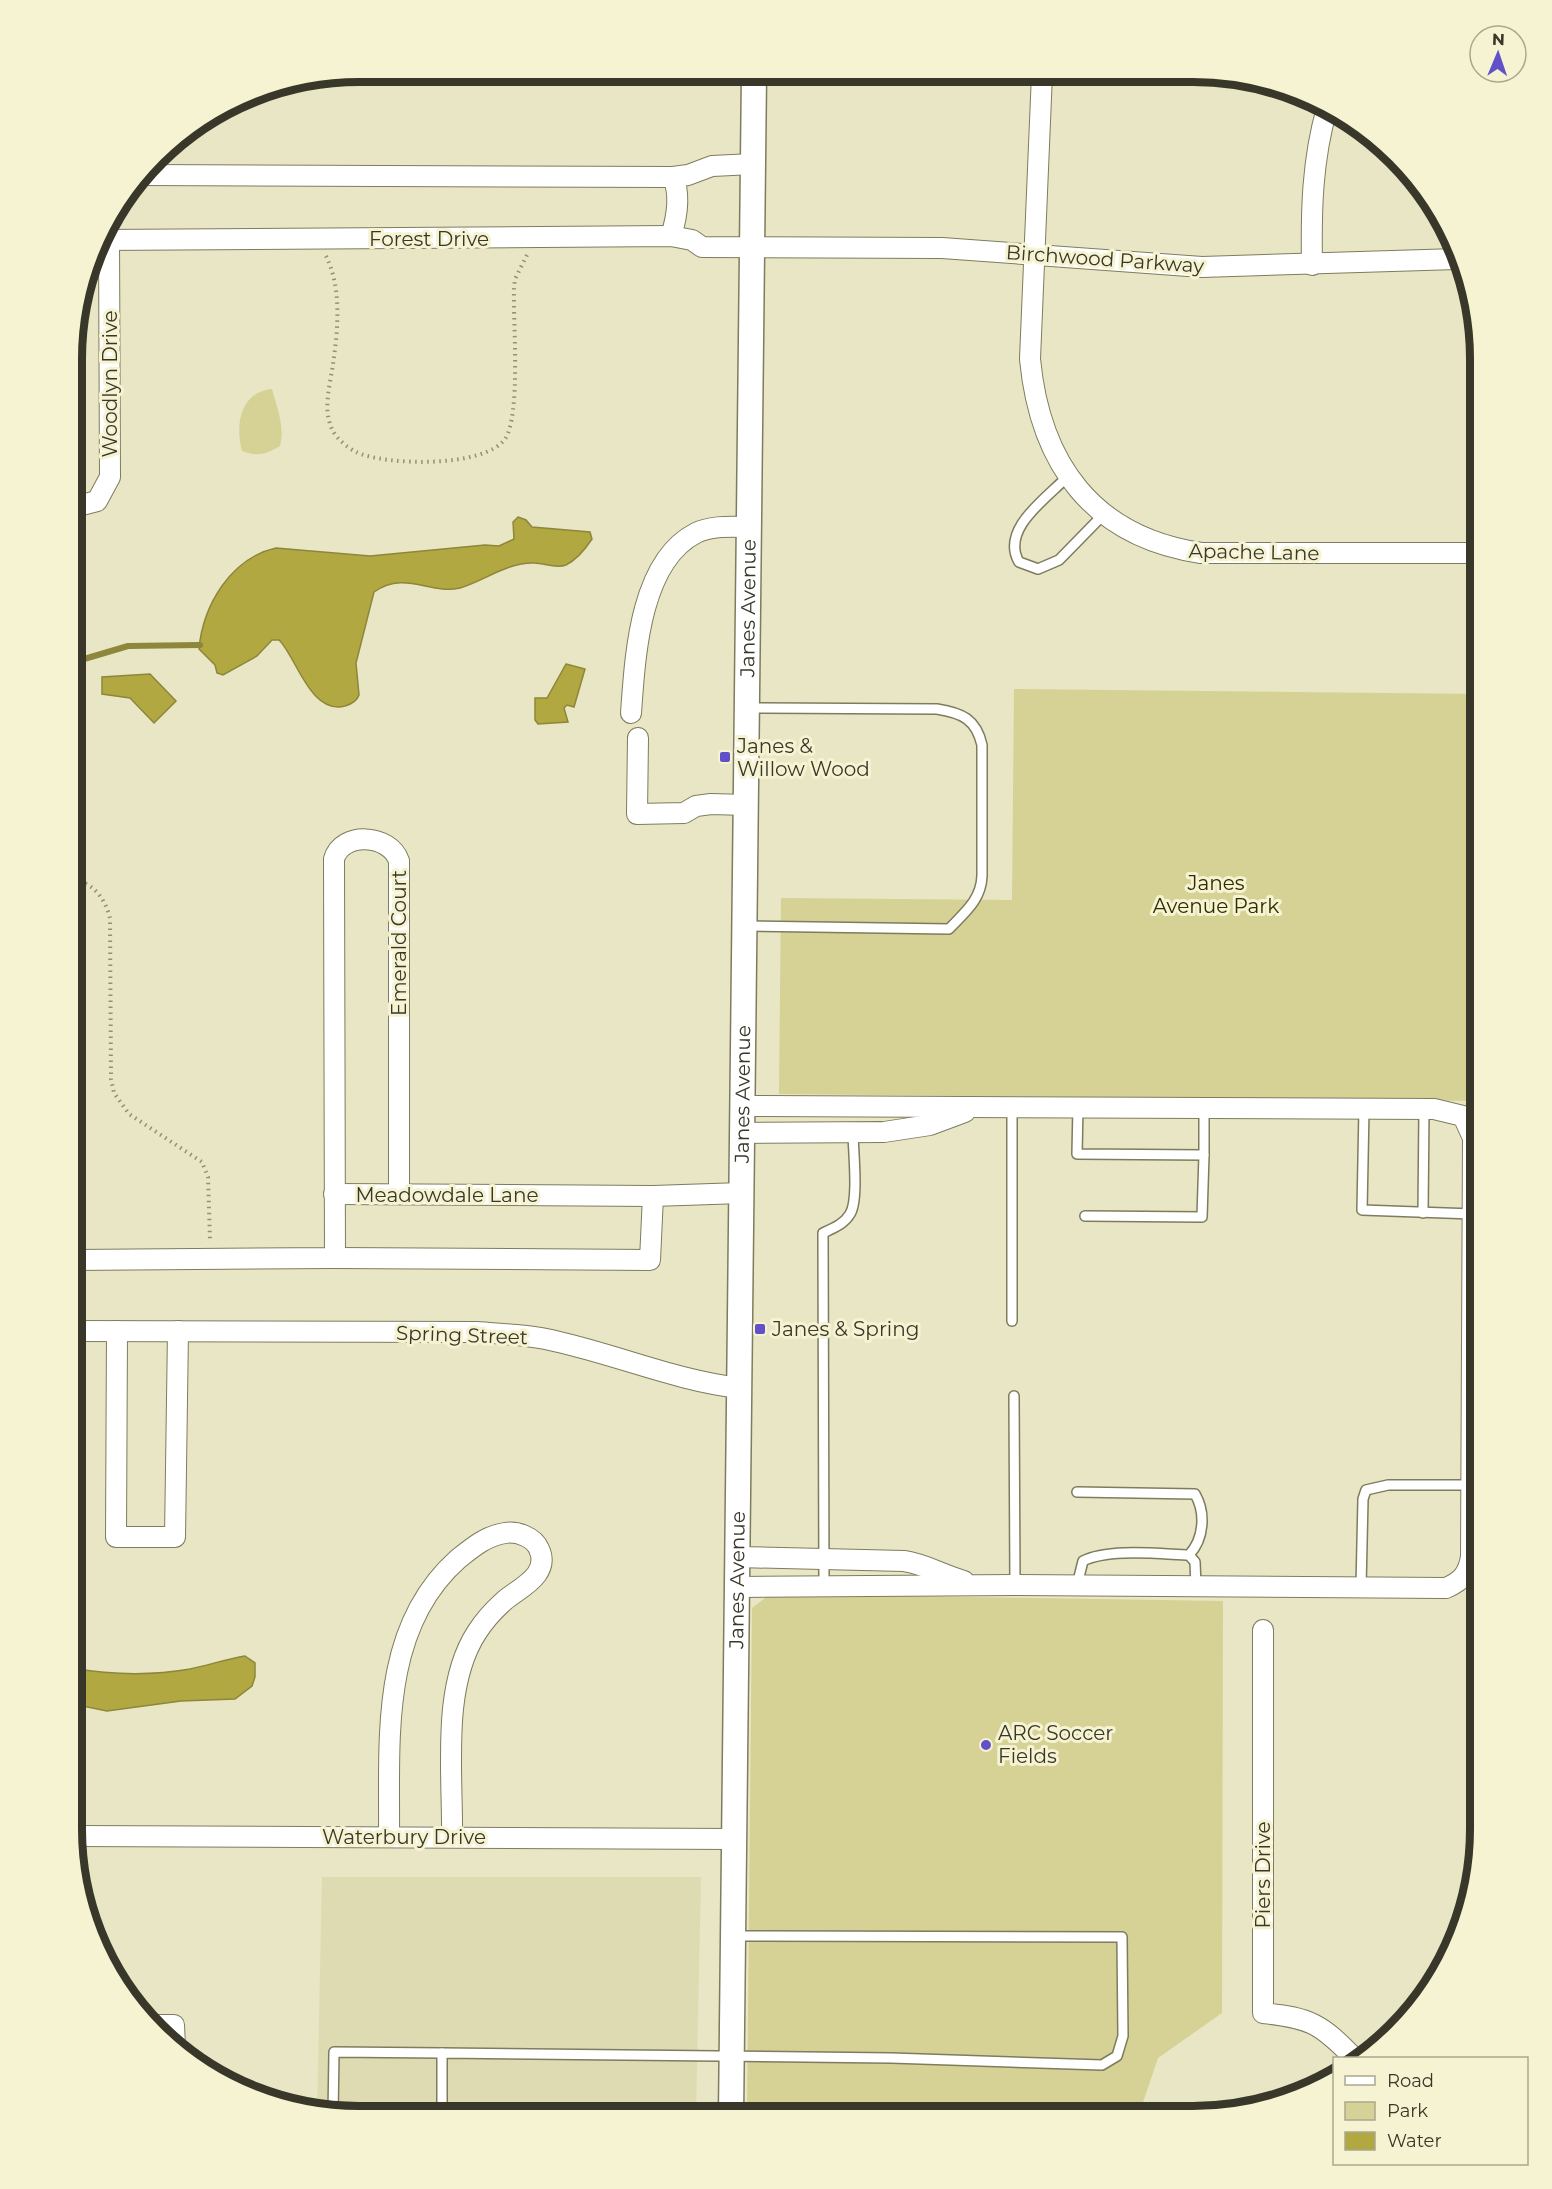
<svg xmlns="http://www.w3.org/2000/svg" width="1552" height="2189" viewBox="0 0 1552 2189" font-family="Montserrat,sans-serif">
<rect width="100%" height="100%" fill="#e8e6c4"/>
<path fill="#dedbb2" d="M322,1877H701L696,2116L317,2113Z"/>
<g fill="#d6d195">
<path d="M272,389C277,408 285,426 280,446C267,454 257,457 242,451C235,425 240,392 272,389Z"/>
<path d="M1014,689L1480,694V1101L779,1094L781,898L1012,900Z"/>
<path d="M770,1594L1223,1601L1222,2013L1158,2058L1138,2117L747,2116L752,1608Z"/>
</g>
<g fill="#b1a842" stroke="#8d863b" stroke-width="1.5">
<path d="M518,517L526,520L532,527L590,532L592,539C586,548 576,560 566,565C556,569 545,563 534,563C508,562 484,581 460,588C430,595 405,570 374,592L356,663L359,695C357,701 352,704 345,706C310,715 296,656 279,640H272L257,656L223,675L217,673L215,665L199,649C203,605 231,558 276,548L370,556L485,545L499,546L514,539L513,522Z"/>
<path d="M566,664L585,669L574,707L567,705L564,708L568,722L538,724L535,720V698H547Z"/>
<path d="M150,674L176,701L154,723L130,698L102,694V677Z"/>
<path d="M245,1656L255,1663V1677L252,1686L235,1699L181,1701L107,1711L72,1704V1668C112,1675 150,1676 190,1669C209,1665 227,1659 245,1656Z"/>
</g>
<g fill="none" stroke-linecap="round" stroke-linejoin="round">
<path stroke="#8d863b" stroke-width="6" d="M74,662L128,646L200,645"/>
<g stroke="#7e7c5e" stroke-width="12">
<g id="service">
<path d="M1068,476C1047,498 1000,529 1019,562L1038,569L1059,560L1105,513"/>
<path d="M745,926L949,929C965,912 981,900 982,876V745C976,719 962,713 937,709L749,708"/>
<path d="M1078,1107L1077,1154L1204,1155V1108"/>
<path d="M1364,1109L1362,1210L1473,1214"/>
<path d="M1423,1213L1424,1109"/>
<path d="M1085,1216L1202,1217L1204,1155"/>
<path d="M1012,1321V1107"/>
<path d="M1014,1396L1015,1585"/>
<path d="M1077,1492L1195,1494C1206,1513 1204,1539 1189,1555"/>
<path d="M1077,1585L1083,1561C1108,1548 1160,1554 1189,1555L1195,1562L1196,1586"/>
<path d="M824,1587L823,1233C834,1228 844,1224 850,1214C859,1200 853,1150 853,1132"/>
<path d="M1361,1587L1363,1499L1366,1490L1388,1485H1472"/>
<path d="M333,2115L334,2052L442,2053"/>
<path d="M442,2115V2053L891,2058L1102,2065L1117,2056L1123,2036L1122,1937L734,1936"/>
</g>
</g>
<g stroke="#7e7c5e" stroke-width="22">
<g id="minor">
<path d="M1042,74L1030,359C1040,464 1093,537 1201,553H1480"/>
<path d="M144,175L673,177L688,175L712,166L753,164"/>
<path d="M671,236C677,217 681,196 673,177"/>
<path d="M102,240L671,236L692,240L702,247L942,248L1202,267L1457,259"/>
<path d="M1312,265C1311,211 1312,161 1327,108"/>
<path d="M74,507L97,501L110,477L109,240"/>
<path d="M631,713C635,659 639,562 696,533C712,525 733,527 750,527"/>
<path d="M638,738L637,814L684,813L696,806L711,804L747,805"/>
<path d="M742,1133L884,1132L930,1125L965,1112"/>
<path d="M334,1194L653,1196L742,1193"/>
<path d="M335,1258L650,1260L653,1196"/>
<path d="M73,1260L335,1258L334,859C342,831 390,834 399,861V1194"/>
<path d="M73,1331L477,1332C504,1334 532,1335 559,1342C620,1356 678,1381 740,1388"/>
<path d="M117,1331L116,1537H175L178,1331"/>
<path d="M738,1557L904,1561C925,1564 943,1575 964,1581"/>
<path d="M738,1587L1015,1585L1446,1588C1462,1581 1468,1574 1471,1557L1473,1138L1463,1116L1434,1109L743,1106"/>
<path d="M1263,1630V2013C1311,2018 1321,2024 1354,2058"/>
<path d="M74,1836L735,1839"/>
<path d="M389,1836C390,1741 379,1629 458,1559C473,1547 486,1536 505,1533C517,1531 534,1537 539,1549C551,1575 519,1588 504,1601C495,1609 484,1621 477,1632C441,1687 453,1773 452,1837"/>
<path d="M158,2025H174L175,2046"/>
</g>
</g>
<g stroke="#7e7c5e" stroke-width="27">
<g id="tertiary">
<path id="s1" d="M731,2116L754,73"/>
</g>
</g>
<g stroke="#919078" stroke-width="4" stroke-dasharray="1.5 4.5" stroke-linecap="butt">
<path d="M326,256C342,288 338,330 333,364C330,386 322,410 333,431C337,439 348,448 356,452C386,466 484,468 505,439C521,415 513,322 514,289L515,279L527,255"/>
<path d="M74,880C94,883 105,899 110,918L111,1079L114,1093L129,1114L202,1162L208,1177L210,1240"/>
</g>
<use href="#service" stroke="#fff" stroke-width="9"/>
<use href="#minor" stroke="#fff" stroke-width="20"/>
<use href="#tertiary" stroke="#fff" stroke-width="24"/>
</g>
<g fill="#6150c8" stroke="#f5f3d1" stroke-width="2">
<rect x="719" y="751" width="12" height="12" rx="3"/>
<rect x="754" y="1323" width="12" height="12" rx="3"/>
<circle cx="986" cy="1745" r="6"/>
</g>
<g text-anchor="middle" stroke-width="6" stroke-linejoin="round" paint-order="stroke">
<g font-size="20" fill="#38372a" stroke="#f5f3d1">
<text x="429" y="246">Forest Drive</text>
<text transform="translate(1105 259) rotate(4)" y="7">Birchwood Parkway</text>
<text transform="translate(110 384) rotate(-90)" y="7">Woodlyn Drive</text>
<text transform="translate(1254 552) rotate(1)" y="7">Apache Lane</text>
<text dy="7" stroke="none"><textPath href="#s1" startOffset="1508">Janes Avenue</textPath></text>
<text transform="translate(399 943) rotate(-90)" y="7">Emerald Court</text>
<text dy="7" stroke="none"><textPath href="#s1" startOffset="1022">Janes Avenue</textPath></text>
<text x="447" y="1202">Meadowdale Lane</text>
<text transform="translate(462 1335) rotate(2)" y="7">Spring Street</text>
<text dy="7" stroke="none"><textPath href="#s1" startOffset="536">Janes Avenue</textPath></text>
<text x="404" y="1844">Waterbury Drive</text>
<text transform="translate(1263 1875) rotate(-90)" y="7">Piers Drive</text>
</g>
<g font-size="20" fill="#38372a" stroke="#f5f3d1" text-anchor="start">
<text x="737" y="753">Janes &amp;<tspan x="737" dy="23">Willow Wood</tspan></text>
<text x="772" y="1336">Janes &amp; Spring</text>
<text x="998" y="1740">ARC Soccer<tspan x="998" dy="23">Fields</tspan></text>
</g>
<g font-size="20" fill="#2f2c00" stroke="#f5f3d1">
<text x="1216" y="890">Janes<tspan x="1216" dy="23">Avenue Park</tspan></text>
</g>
</g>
<path d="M0 0H1552V2189H0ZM359 82H1193A277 277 0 0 1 1470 359V1829A277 277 0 0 1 1193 2106H359A277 277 0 0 1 82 1829V359A277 277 0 0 1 359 82Z" fill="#f5f3d1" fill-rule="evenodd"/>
<path fill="none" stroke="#38372a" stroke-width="8" d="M359 82H1193A277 277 0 0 1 1470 359V1829A277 277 0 0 1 1193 2106H359A277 277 0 0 1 82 1829V359A277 277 0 0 1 359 82Z"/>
<rect x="1333" y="2057" width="195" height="108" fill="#f5f3d1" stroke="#a9a88e" stroke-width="1.5"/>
<rect x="1345" y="2076" width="30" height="9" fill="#ffffff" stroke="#a9a88e" stroke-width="1.5"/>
<text x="1387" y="2087" font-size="18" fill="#38372a">Road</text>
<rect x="1345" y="2102" width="30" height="18" fill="#d6d195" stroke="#a9a88e" stroke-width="1.5"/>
<text x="1387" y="2117" font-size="18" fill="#38372a">Park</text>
<rect x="1345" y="2132" width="30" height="18" fill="#b1a842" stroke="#a9a88e" stroke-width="1.5"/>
<text x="1387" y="2147" font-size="18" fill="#38372a">Water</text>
<g transform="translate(1498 54) rotate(2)"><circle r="28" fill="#f5f3d1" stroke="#a9a88e" stroke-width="1.5"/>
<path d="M0-4.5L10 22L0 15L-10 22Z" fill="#6150c8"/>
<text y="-9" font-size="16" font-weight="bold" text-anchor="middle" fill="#38372a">N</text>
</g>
</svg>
